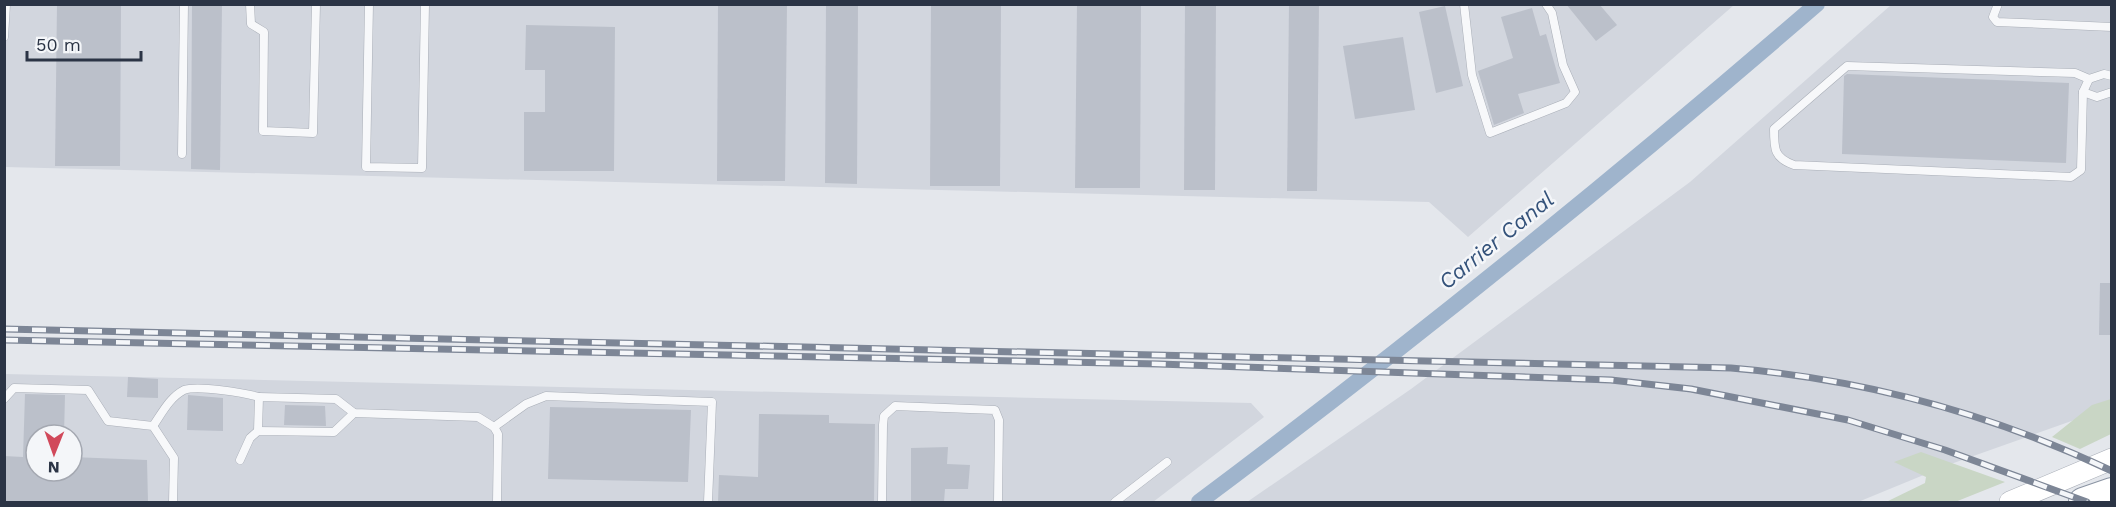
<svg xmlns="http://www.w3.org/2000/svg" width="2116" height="507" viewBox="0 0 2116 507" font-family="'Work Sans',sans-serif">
<rect width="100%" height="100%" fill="#e4e7ec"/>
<g fill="#d2d6de" fill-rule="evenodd">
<path d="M5,5H1734L1468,237L1429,202L5,167Z"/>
<path d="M1891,5H2111V407L1948,465L1858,502H1247L1411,389L1690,182Z"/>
<path d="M5,374L1251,403L1264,417L1153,502H5ZM36,435H72V471H36Z"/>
</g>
<g fill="#c9d6c5">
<path d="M2111,399V434L2080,449L2052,437L2092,405Z"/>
<path d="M1921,452L2005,482L1955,502H1886L1925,483L1926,477L1894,462Z"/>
</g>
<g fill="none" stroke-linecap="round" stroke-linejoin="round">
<path stroke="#9fb4cc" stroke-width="16" d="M1199,502C1410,344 1617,177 1817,4"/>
</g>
<g fill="#bbc0ca">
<path d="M57,4H121L120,166H55Z"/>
<path d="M192,4H222L220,170L191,169Z"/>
<path d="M718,4H787L785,181H717Z"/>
<path d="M826,4H858L857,184L825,183Z"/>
<path d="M931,4H1001L1000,186H930Z"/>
<path d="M1077,4H1141L1140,188H1075Z"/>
<path d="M1185,4H1216L1215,190H1184Z"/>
<path d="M1289,4H1319L1317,191H1287Z"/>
<path d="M1566,4H1599L1617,25L1596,41Z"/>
<path d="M1445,6L1463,86L1436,93L1419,12Z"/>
<path d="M1532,8L1540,36L1546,34L1560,83L1518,94L1524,113L1494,125L1478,71L1513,58L1501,17Z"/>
<path d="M526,25L615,27L614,171H524V112H545V70H525Z"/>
<path d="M1403,37L1415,110L1355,119L1343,46Z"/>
<path d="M1847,74L2069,83L2066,163L1842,154L1844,76Z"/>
<path d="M2100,283H2112V335H2099Z"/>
<path d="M128,377L158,379V398L127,397Z"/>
<path d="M25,394L65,395L64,435H36V471H72V457L147,460L148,502H4V456L23,457Z"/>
<path d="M188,395L223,398V431L187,430Z"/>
<path d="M285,405L325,406L326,426L284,425Z"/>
<path d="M550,407L691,410L688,482L548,479Z"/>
<path d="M759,414L829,415V423L875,424L874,502H718L719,475L758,477Z"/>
<path d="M948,447L947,464L970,465L968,489H945L944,502H911V448Z"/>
</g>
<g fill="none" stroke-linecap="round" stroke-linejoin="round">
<g stroke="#a9aeb7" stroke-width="9">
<g id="lane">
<path d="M250,4L251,24L264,32L263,131L313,133L316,4"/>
<path d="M369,4L366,167L422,168L425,4"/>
<path d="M1464,4L1472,75L1490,133L1566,103L1575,92L1563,65L1552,13L1546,4"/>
<path d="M1998,4L1993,17L1997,22L2112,27"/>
<path d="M4,37L6,4"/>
<path d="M2112,76L2104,74L2089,79L2083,92L2097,97L2112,92"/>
<path d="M2083,92L2081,170L2071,177L1794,165C1774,158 1774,149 1774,129L1847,66L2075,73L2089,79"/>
<path d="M182,154L184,4"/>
<path d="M4,399L14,388L88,390L108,421L153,426L174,458L173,502"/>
<path d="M153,426C162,413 170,397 184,390C198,385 244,393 259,397"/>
<path d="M494,427L526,404L546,396L712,402L708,502"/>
<path d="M258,431L259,397L336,399L354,413L478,417L494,427L498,434L497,502"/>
<path d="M240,460L250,438L258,431L334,432L354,413"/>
<path d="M882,502L883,425L884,416L895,406L995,410L999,420L998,502"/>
<path d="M1115,502L1167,462"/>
</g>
</g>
<g stroke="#a9aeb7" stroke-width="22">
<path id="secondary" d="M2010,502L2112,459"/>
</g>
<g stroke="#8b94a3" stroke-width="30">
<path id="highway" d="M2083,502L2112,492"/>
</g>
<use href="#lane" stroke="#f7f8fa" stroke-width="8"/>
<use href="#secondary" stroke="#fff" stroke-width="21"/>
<use href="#highway" stroke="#fff" stroke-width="28"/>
<g stroke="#7d8696" stroke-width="7">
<g id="rail">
<path d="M4,329L1731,368C1863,379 1992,414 2112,471"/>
<path d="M4,340L1159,364L1611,380L1691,389L1848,420L1945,450L2087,502"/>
</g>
</g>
<use href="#rail" stroke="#f4f6f9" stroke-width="4.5" stroke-dasharray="14" stroke-linecap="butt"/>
</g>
<g text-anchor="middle" stroke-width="5" stroke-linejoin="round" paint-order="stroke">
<g font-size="22" font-style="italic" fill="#34527a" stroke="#f4f6f9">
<text transform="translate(1496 240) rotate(-39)" y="8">Carrier Canal</text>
</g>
</g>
<rect width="2116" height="507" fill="none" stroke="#2b3445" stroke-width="12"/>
<g transform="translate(54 453) rotate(181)"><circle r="28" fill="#f4f6f9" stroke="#a4a8b1" stroke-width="1.5"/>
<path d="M0-4.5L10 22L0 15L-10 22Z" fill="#d1495b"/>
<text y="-9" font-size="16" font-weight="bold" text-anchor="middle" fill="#2b3445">N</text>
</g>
<path d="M27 51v9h114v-9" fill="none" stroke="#2b3445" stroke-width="3"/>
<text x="36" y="51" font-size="18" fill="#2b3445" stroke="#f4f6f9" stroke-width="4.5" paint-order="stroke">50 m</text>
</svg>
